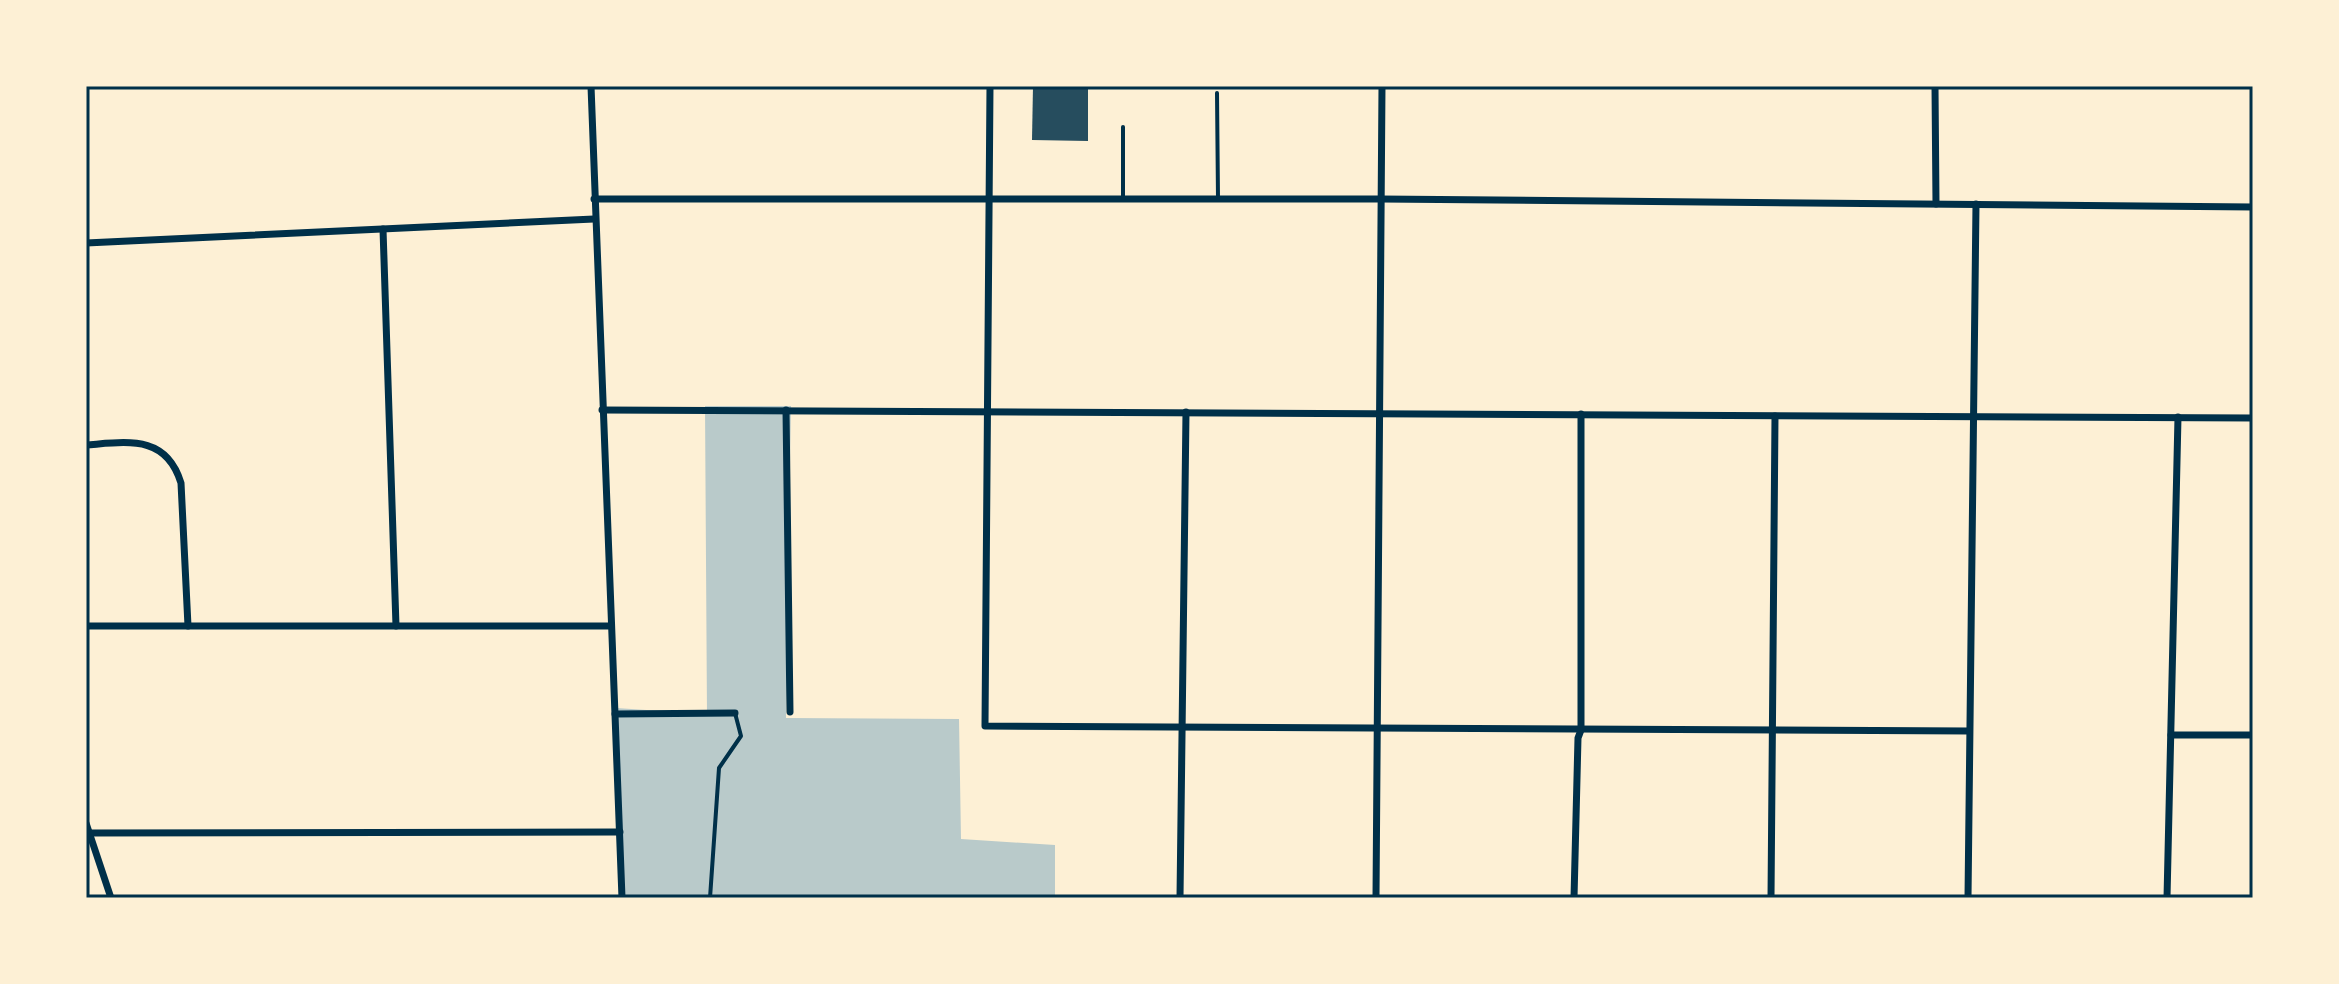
<svg xmlns="http://www.w3.org/2000/svg" width="2339" height="984" viewBox="0 0 2339 984" font-family="'IBM Plex Sans',sans-serif">
<rect width="100%" height="100%" fill="#fdf0d5"/>
<path fill="#b9caca" d="M705,406H791L786,718L959,719L961,839L1055,845V898H619L616,708L707,714Z"/>
<path fill="#264d5e" d="M1033,86H1088V141L1032,140Z"/>
<g fill="none" stroke-linecap="round" stroke-linejoin="round">
<g stroke="#003049" stroke-width="4">
<path d="M1217,93L1218,199"/>
<path d="M1123,127V199"/>
<path d="M710,898L719,768L741,736L735,713"/>
</g>
<g stroke="#003049" stroke-width="7">
<path d="M591,86L622,898"/>
<path d="M990,86L985,726L1969,731"/>
<path d="M1935,86L1936,204"/>
<path d="M594,199H1381L2253,207"/>
<path d="M383,229L396,626"/>
<path d="M86,243L594,219"/>
<path d="M602,410L2253,418"/>
<path d="M786,410L790,712"/>
<path d="M86,445C127,442 166,434 181,483L188,626"/>
<path d="M86,626H611"/>
<path d="M615,714L735,713"/>
<path d="M2171,735H2253"/>
<path d="M86,823L111,898"/>
<path d="M89,833L620,832"/>
<path d="M1180,898L1186,412"/>
<path d="M1376,898L1382,86"/>
<path d="M1574,898L1578,738L1581,730V414"/>
<path d="M1771,898L1775,416"/>
<path d="M1968,898L1976,204"/>
<path d="M2167,898L2178,417"/>
</g>
</g>
<rect width="2339" height="984" fill="none" stroke="#fdf0d5" stroke-width="176"/>
<rect x="88" y="88" width="2163" height="808" fill="none" stroke="#003049" stroke-width="3"/>
</svg>
